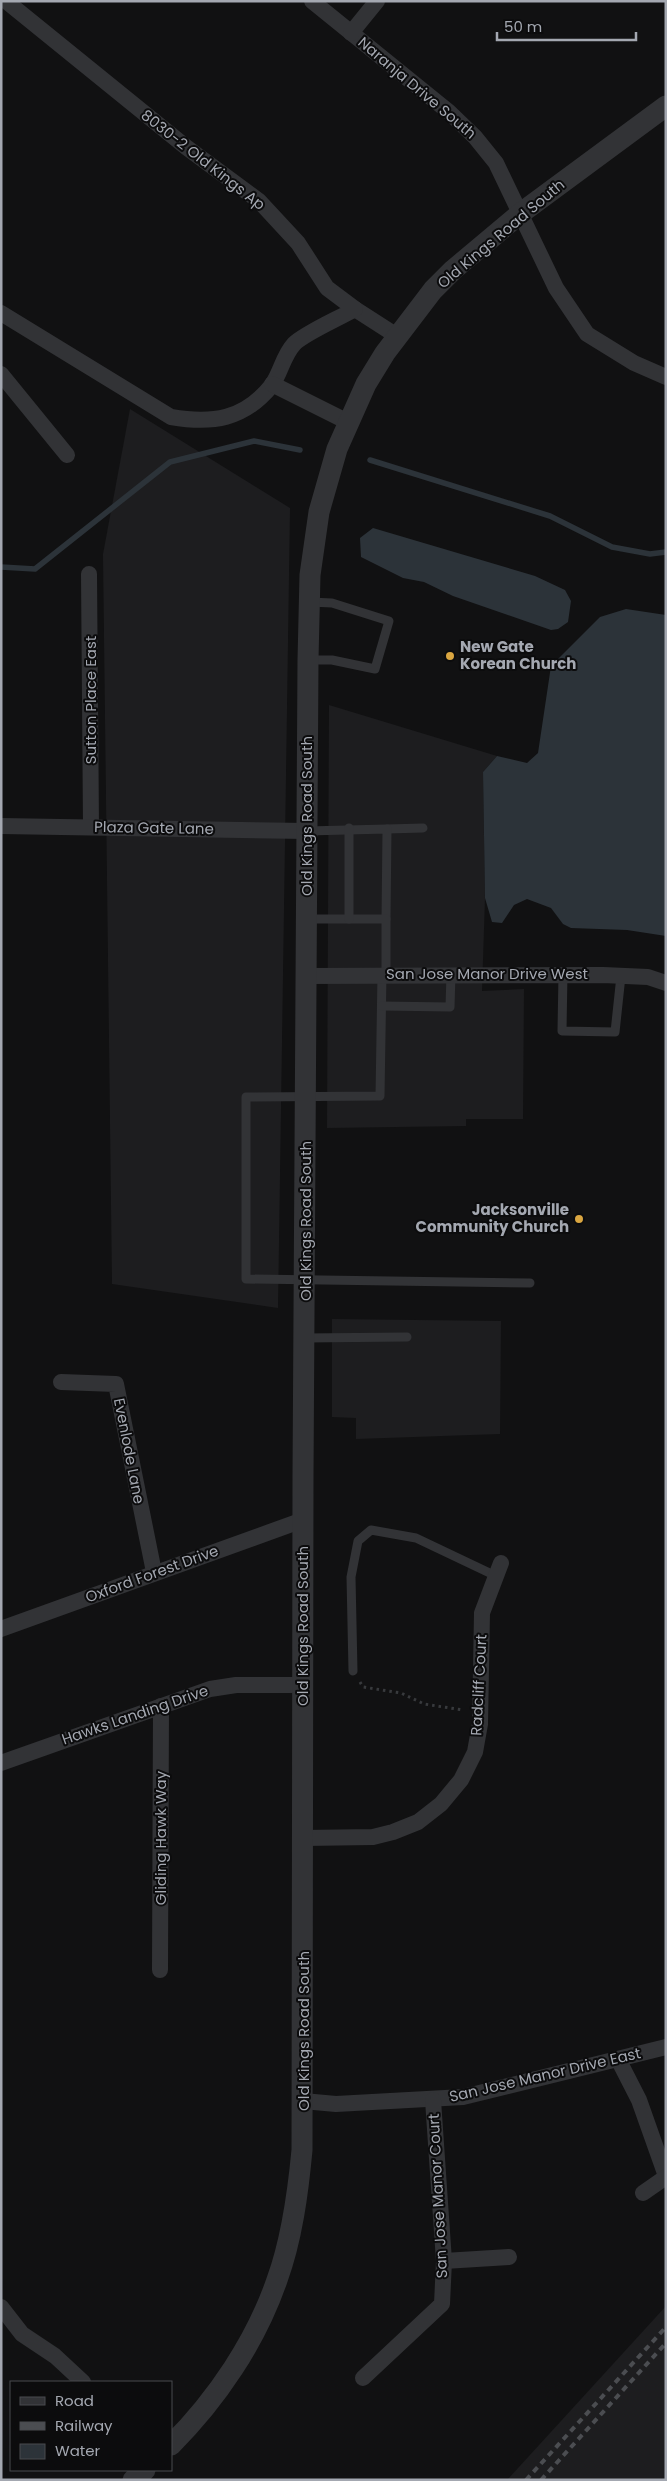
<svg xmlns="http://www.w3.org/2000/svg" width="667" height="2481" viewBox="0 0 667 2481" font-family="Poppins,sans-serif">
<rect width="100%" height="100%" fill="#111112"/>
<g fill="#1d1d1f">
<path d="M130,409L290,508L278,1308L112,1284L103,554Z"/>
<path d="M329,705L497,756L483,772L485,898L482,991L524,989L523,1119H466V1126L327,1128Z"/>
<path d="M332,1319L501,1321L500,1434L356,1439V1418L332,1417Z"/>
<path d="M666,2306V2480H507Z"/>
</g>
<g fill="#2c3339">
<path d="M373,528L535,576L565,590L571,601L568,622L558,629L551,630L453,596L424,582L403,578L361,557L360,538Z"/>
<path d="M626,609L666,615V936L627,930L571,928L563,924L551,908L527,899L514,905L502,923L492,922L485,898L483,772L497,756L527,763L538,753L551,666L600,617Z"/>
</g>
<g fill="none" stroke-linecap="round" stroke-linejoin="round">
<g stroke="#2c3339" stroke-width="5.5">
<path d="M370,460L550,516L612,547L650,554L666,552"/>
<path d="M1,567L35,569L170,462L254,441L300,450"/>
</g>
<path stroke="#383a3d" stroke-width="3" stroke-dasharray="2.5 4" stroke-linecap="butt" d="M360,1682L363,1687L401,1693L424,1704L463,1710"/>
<g stroke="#323336" stroke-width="9">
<path d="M308,660H332L375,669L389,621L332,603L310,602"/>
<path d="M387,829L423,828"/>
<path d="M307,831L387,829L386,919"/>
<path d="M307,919H386V974"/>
<path d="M349,919V828"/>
<path d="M382,974L380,1096L246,1097V1279L530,1283"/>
<path d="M563,974L562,1031L615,1032L621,976"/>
<path d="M382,1006L450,1007L451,974"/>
<path d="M305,1338L407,1337"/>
<path d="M353,1671L351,1577L358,1541L371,1530L416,1538L496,1576"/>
</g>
<g stroke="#323336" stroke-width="16">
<path d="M312,1L449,112L475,137L496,163L556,288L587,334L634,363L666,377"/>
<path d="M351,33L377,1"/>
<path d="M355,309L397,336"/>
<path d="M1,313L171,417C212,424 244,420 272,385C281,372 283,356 294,344C305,333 340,318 355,309L327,288L298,243L259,201L186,147L6,1"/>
<path d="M1,374L67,455"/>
<path d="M272,384L348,422"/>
<path d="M89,574L91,827"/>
<path d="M1,826L307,831"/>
<path d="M307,976L603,975L648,977L666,983"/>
<path d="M61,1382L116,1384L154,1572"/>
<path d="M1,1629L303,1520"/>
<path d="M1,1763L210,1689L236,1685H302"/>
<path d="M304,1838L373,1837L393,1832L418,1822L441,1804L461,1780L475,1752L480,1724L482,1613L501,1563"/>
<path d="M160,1970L161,1706"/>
<path d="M618,2059L639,2100L666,2176"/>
<path d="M303,2101L336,2104L463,2097L666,2047"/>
<path d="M643,2193L666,2177"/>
<path d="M444,2261L509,2257"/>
<path d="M1,2307L22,2334L55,2356L83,2382"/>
<path d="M363,2378L442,2304L444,2261L433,2100"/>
</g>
<g stroke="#323336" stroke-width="21">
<path d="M171,2445C217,2399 256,2341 277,2280C292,2239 298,2193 302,2150L303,1476L308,660L310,575L319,512L337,449L366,384L385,353L433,290L453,270L521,213L666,106"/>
<path d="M133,2480L145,2470"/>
</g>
<g stroke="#4b4d51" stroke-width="4" stroke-dasharray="6 5" stroke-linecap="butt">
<path d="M526,2480L666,2327"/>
<path d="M541,2480L666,2343"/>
</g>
</g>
<g fill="#daa641" stroke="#0c0c0d" stroke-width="2">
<circle cx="450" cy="656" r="5"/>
<circle cx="579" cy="1219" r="5"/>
</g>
<g text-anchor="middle" stroke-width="4" stroke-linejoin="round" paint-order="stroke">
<g font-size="15" fill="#a4a8b1" stroke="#0c0c0d">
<text transform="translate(417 88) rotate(40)" y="5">Naranja Drive South</text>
<text transform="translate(203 160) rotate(38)" y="5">8030-2 Old Kings Ap</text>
<text transform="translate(501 234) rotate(-40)" y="5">Old Kings Road South</text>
<text transform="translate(91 700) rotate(-90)" y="5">Sutton Place East</text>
<text transform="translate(307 816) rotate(-90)" y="5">Old Kings Road South</text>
<text transform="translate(154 828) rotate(1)" y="5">Plaza Gate Lane</text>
<text x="487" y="979">San Jose Manor Drive West</text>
<text transform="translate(306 1221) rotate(-90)" y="5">Old Kings Road South</text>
<text transform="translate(129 1451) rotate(79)" y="5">Evenlode Lane</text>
<text transform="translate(152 1574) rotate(-20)" y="5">Oxford Forest Drive</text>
<text transform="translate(303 1626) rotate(-90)" y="5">Old Kings Road South</text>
<text transform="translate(479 1685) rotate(-87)" y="5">Radcliff Court</text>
<text transform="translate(135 1715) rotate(-19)" y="5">Hawks Landing Drive</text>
<text transform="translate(161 1838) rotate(-90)" y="5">Gliding Hawk Way</text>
<text transform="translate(304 2031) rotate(-90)" y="5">Old Kings Road South</text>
<text transform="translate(545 2075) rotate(-13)" y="5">San Jose Manor Drive East</text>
<text transform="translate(438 2196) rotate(-93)" y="5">San Jose Manor Court</text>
</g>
<g font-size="15" font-weight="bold" fill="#a4a8b1" stroke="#0c0c0d" text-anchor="start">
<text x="460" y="652">New Gate<tspan x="460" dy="17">Korean Church</tspan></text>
<text x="569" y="1215" text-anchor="end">Jacksonville<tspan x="569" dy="17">Community Church</tspan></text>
</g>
</g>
<rect width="667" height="2481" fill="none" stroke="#a4a8b1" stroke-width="5"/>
<rect x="10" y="2381" width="162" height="90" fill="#0c0c0d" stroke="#494a4f"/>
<rect x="20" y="2397" width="25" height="8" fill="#323336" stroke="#494a4f"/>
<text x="55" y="2406" font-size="15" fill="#a4a8b1">Road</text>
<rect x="20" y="2422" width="25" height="8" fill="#4b4d51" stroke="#494a4f"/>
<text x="55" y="2431" font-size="15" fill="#a4a8b1">Railway</text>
<rect x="20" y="2444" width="25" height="15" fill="#2c3339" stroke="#494a4f"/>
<text x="55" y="2456" font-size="15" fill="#a4a8b1">Water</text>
<path d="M497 32v8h139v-8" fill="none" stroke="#a4a8b1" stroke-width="2.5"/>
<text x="504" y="32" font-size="15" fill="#a4a8b1" stroke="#0c0c0d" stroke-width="4" paint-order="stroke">50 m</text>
</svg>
